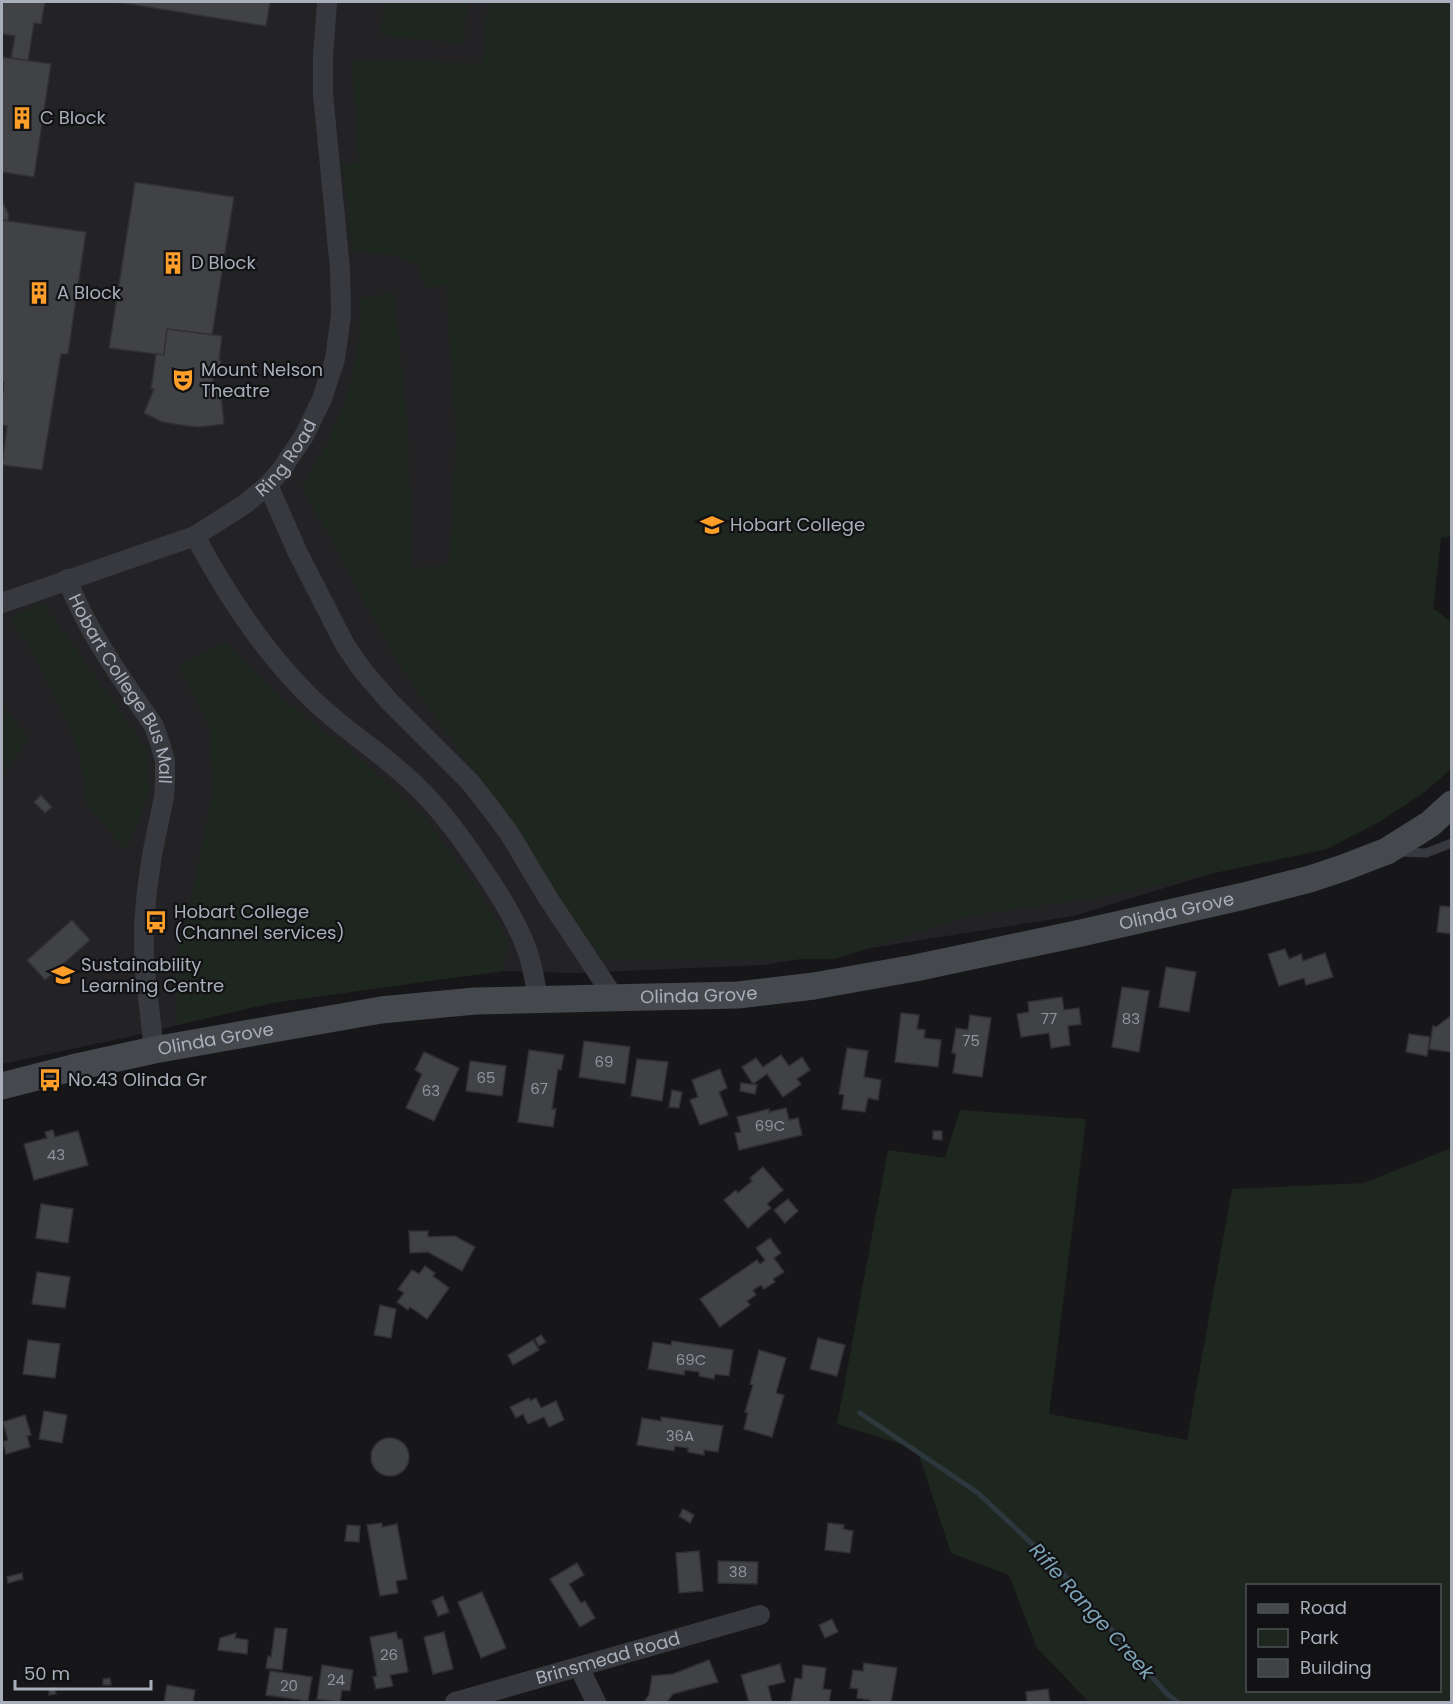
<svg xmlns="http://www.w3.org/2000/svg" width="1453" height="1704" viewBox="0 0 1453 1704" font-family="Poppins,sans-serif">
<rect width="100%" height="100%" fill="#171719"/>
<path fill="#232326" d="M2,2H1451L1394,532L1324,839L1073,916L763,965L576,973L503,971L457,976L271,1003L128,1037L2,1064Z"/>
<g fill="#1e271f" fill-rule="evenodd">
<path d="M384,2H467L464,43L381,36Z"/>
<path d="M488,2H1451L1452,536L1441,538L1433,608L1451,622V769L1422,794L1379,822L1327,849L1102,897L968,916L835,959H602L395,658L302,486L326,446L345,403L358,350L361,298L394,293L408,430L412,567L449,566L456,438L446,285L426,288L418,265L397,255L353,252L342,164L359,162L352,61L482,63Z"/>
<path d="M43,603L146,748L150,791L126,850L86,804L80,754L68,726L35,656L10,618Z"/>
<path d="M225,642L286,702L358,757L427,821L482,895L508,942L503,971L272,1003L177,1025V955L195,881L212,794L210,730L179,666Z"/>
<path d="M2,704L28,738L2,776Z"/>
<path d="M960,1110L1086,1119L1049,1414L1187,1440L1232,1189L1364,1183L1451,1148V1702H1089L1037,1648L1009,1575L951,1553L917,1449L837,1424L888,1150L945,1158ZM1248,1586H1440V1690H1248Z"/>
</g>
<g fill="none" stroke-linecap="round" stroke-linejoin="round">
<path stroke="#2c383e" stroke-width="5" d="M860,1413L978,1493L1058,1568L1167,1694L1178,1702"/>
</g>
<g fill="#414246" stroke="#313135" stroke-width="1.5">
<path d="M2,2H45L41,24L34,23L28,61L11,58L15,36L2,34Z"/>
<path d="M117,2H270L266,26Z"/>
<path d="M2,57L51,64L34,177L2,172Z"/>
<path d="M135,182L234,197L212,335L167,329L164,355L109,348Z"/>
<path d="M2,201L9,215L8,221L2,220Z"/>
<path d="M2,220L86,232L68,354H61L42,470L2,465L7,426L2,425V400L4,382H2Z"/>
<path d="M167,329L222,336L219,360H221L220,370L212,375L214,387L220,386L224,424L200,427L187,426L162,422L144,413L154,389H151L156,354L164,355Z"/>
<path d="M41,795L52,807L45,813L34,802Z"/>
<path d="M1440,906L1452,907V934L1437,932Z"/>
<path d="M72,920L90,940L45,980L27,960Z"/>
<path d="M1285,949L1289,959L1301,954L1303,961L1325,953L1333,977L1306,985L1304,978L1279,986L1268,954Z"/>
<path d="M1166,967L1196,972L1189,1012L1159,1007Z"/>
<path d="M1122,987L1149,991L1139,1052L1112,1047Z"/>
<path d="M1062,997L1064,1010L1079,1008L1081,1024L1068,1026L1070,1045L1051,1048L1049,1033L1021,1037L1017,1014L1029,1012L1028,1002Z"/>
<path d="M901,1013L919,1015L917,1029L925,1030L924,1038L941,1040L938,1067L895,1062Z"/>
<path d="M970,1015L991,1018L982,1077L953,1073L956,1054L952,1053L956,1028L968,1030Z"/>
<path d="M1452,1015L1451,1052L1429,1049L1433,1026L1436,1027Z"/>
<path d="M1409,1034L1430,1037L1427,1056L1406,1052Z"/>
<path d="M584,1041L630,1047L625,1084L579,1077Z"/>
<path d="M847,1048L868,1051L864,1077L881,1080L878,1100L868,1098L865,1112L842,1109L844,1095L839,1094Z"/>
<path d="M529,1050L564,1055L561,1070L558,1069L552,1109H556L553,1127L518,1122Z"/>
<path d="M424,1052L459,1068L434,1121L406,1108L422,1074L415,1070Z"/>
<path d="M781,1055L789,1066L802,1057L810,1070L797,1079L801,1084L783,1097L767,1074L753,1084L742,1067L756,1058L763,1067Z"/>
<path d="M637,1059L668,1062L662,1101L631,1096Z"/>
<path d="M470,1061L506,1066L502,1096L466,1091Z"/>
<path d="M720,1069L727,1088L719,1092L728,1115L700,1125L690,1100L698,1097L692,1080Z"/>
<path d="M741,1083L757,1085L755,1094L740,1091Z"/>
<path d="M672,1090L682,1092L679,1108L669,1107Z"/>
<path d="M786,1108L789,1120L798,1118L802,1135L739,1150L735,1133L741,1132L737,1117L769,1109V1112Z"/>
<path d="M53,1130L55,1137L78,1131L88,1165L34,1180L24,1144L47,1138L45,1132Z"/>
<path d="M933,1131H942V1140L933,1139Z"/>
<path d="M763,1167L783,1190L767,1204L771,1208L748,1228L724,1200L736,1190L738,1193L752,1181L750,1178Z"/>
<path d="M788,1199L798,1211L785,1223L774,1210Z"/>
<path d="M41,1204L73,1209L68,1243L36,1238Z"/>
<path d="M409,1231H428V1237L455,1236L475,1247L462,1271L428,1252L410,1253Z"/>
<path d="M770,1238L781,1253L774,1258L784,1272L773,1279L775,1282L764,1289L761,1285L753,1290L756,1295L747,1301L750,1305L720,1327L700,1299L757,1260L760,1264L765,1260L756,1248Z"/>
<path d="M425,1266L435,1273L433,1276L449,1288L427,1319L410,1307L408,1310L397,1302L404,1293L398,1289L412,1270L419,1274Z"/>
<path d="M37,1272L70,1277L65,1308L32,1304Z"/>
<path d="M380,1305L396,1309L391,1338L374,1335Z"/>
<path d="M541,1335L546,1342L539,1346L535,1339Z"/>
<path d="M818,1338L845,1345L837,1376L810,1369Z"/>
<path d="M28,1340L60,1344L55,1378L23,1374Z"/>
<path d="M533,1340L539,1350L513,1365L508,1355Z"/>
<path d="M672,1341L733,1350L729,1376L715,1374L714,1379L699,1376V1372L685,1370L684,1375L648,1369L653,1342L671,1345Z"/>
<path d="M759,1350L786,1358L776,1393L784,1395L772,1437L744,1429L748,1413L745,1412L753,1385L750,1384Z"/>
<path d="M529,1398L530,1401L536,1398L541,1408L556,1401L564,1420L549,1427L544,1417L528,1424L523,1414L516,1418L510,1407Z"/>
<path d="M44,1411L67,1415L62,1443L39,1439Z"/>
<path d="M25,1415L31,1435L27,1436L30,1447L6,1454L3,1442L8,1440L3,1422Z"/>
<path d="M661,1417L723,1426L718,1452L704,1450V1455L688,1452V1448L675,1446L674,1451L637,1445L642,1418L661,1421Z"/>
<circle cx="390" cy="1457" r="19"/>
<path d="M683,1509L694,1515L690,1523L679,1516Z"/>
<path d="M382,1523V1527L397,1524L407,1579L396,1581L398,1593L380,1596L367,1525Z"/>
<path d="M828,1523L844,1525L843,1529L853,1531L850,1553L825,1550Z"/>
<path d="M347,1525L360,1526L359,1542L345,1541Z"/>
<path d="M699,1551L703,1591L679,1593L676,1553Z"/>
<path d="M718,1561L758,1562L757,1584L718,1583Z"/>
<path d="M577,1563L584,1575L569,1584L581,1603L585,1601L595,1618L580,1627L550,1579Z"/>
<path d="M22,1573L23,1579L8,1583L7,1577Z"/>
<path d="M482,1592L506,1648L481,1658L458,1602Z"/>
<path d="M443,1596L449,1612L438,1616L432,1601Z"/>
<path d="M832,1619L838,1632L825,1638L819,1625Z"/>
<path d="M275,1628L287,1629L282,1670L266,1668L268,1656L271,1657Z"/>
<path d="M396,1632L398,1639H402L408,1672L390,1675L393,1686L376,1689L373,1677L377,1676L370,1637Z"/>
<path d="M444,1632L453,1669L433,1674L424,1637Z"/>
<path d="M236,1633L235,1638L248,1640L247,1654L218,1650L220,1638Z"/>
<path d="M709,1660L718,1682L673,1694L667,1702H644L649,1695L652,1676L673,1674Z"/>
<path d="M864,1663L897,1668L891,1702H870V1700L857,1698L858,1689L850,1688L853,1670L863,1671Z"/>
<path d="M780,1664L785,1682L768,1686L772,1702H749L741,1675Z"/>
<path d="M322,1665L353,1670L350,1691L342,1690L340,1702L317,1699Z"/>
<path d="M803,1665L826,1668L823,1689L831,1690L829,1702H791L795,1678L802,1679Z"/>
<path d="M270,1671L312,1677L308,1701L266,1695Z"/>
<path d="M110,1678L111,1685H103V1679Z"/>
<path d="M167,1685L195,1690L193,1702H164Z"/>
<path d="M55,1688L56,1694L49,1695V1689Z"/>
<path d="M1048,1689L1050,1702H1027L1026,1692Z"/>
</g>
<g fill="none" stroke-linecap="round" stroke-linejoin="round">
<path stroke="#37393e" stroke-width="9" d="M1399,852L1426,853L1452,843"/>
<g stroke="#37393e" stroke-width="20">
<path d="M268,485L297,551L345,645L363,671L389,701L470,782L488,805L509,833L548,898L615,999"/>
<path d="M195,536C226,594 261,648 308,695C336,724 372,746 402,773C434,800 458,833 481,867C499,893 516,920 527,950C533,966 535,983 538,999"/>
<path id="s1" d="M67,579C88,633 122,679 154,726L160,743L165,761V780L164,797L152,855L147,890L144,924V963L154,1050"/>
<path id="s2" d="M2,603L195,536L245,504L268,485L281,470L304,436L322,399L335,359L341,315L340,269L323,94V56L327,2"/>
<path d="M579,1667L596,1702"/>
<path id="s3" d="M455,1702L760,1615"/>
</g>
<path stroke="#45494e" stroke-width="27" id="s4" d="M2,1086L72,1068L154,1050L381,1010L475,1001L738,995L814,986L915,968L1081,933L1244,896L1310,879L1343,868L1387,851L1430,824L1452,804"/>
</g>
<defs>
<g id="building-bare" transform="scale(1.8)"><path d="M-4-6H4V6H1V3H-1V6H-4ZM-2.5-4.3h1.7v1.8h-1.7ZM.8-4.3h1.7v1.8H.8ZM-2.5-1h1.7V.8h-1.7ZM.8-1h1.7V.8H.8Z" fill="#ff9e29" stroke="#121214" stroke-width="2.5" paint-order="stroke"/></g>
<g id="theatre-bare" transform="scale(1.8)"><path d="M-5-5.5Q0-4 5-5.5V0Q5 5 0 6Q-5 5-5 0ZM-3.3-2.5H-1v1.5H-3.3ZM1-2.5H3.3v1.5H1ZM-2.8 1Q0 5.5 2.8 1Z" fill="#ff9e29" stroke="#121214" stroke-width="2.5" paint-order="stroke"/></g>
<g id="school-bare" transform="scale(1.8)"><path d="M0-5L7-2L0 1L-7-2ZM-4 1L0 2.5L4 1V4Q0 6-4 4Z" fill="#ff9e29" stroke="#121214" stroke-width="2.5" paint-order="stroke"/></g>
<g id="bus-bare" transform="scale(1.8)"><path d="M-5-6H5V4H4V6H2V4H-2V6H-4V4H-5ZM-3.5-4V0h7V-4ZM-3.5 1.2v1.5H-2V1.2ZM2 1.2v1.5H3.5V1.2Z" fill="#ff9e29" stroke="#121214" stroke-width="2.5" paint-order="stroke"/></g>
</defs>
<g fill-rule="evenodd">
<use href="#building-bare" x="22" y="118"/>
<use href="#building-bare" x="173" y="263"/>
<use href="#building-bare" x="39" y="293"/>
<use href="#theatre-bare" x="183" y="380"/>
<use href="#school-bare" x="712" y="525"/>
<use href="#bus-bare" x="156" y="922"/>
<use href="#school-bare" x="63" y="975"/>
<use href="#bus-bare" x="50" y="1080"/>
</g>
<g text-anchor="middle" stroke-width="4.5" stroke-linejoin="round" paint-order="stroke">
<g font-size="15" fill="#8e949d">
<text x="1049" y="1024">77</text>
<text x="1131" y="1024">83</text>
<text x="971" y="1046">75</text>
<text x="604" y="1067">69</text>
<text x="486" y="1083">65</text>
<text x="539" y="1094">67</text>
<text x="431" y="1096">63</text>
<text x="770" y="1131">69C</text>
<text x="56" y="1160">43</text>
<text x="691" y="1365">69C</text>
<text x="680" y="1441">36A</text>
<text x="738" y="1577">38</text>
<text x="389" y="1660">26</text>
<text x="336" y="1685">24</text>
<text x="289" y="1691">20</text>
</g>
<g font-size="18" fill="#a8afba" stroke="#121214" text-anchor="start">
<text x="40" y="124">C Block</text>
<text x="191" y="269">D Block</text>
<text x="57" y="299">A Block</text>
<text x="201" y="376">Mount Nelson<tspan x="201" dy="21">Theatre</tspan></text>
<text x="730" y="531">Hobart College</text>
<text x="174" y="918">Hobart College<tspan x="174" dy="21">(Channel services)</tspan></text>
<text x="81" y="971">Sustainability<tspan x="81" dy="21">Learning Centre</tspan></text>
<text x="68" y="1086">No.43 Olinda Gr</text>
</g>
<g font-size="18" fill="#a8afba" stroke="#121214">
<text dy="6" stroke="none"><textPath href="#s2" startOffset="326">Ring Road</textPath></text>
<text dy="6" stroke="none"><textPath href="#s1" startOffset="124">Hobart College Bus Mall</textPath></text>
<text dy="6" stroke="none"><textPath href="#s4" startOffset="1191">Olinda Grove</textPath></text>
<text dy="6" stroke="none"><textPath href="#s4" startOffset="705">Olinda Grove</textPath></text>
<text dy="6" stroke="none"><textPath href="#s4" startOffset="219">Olinda Grove</textPath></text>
<text dy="6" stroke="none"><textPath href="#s3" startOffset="159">Brinsmead Road</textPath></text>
</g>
<g font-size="20" font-style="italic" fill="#7da3b7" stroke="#121214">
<text transform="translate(1092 1611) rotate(48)" y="7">Rifle Range Creek</text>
</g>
</g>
<rect width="1453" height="1704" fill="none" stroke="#a8afba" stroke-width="6"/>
<rect x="1246" y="1584" width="195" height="108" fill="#121214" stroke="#4e5156" stroke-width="1.5"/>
<rect x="1258" y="1604" width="30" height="9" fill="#45494e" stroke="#4e5156" stroke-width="1.5"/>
<text x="1300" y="1614" font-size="18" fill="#a8afba">Road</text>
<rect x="1258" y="1629" width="30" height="18" fill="#1e271f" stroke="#4e5156" stroke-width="1.5"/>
<text x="1300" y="1644" font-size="18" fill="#a8afba">Park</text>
<rect x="1258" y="1659" width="30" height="18" fill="#414246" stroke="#4e5156" stroke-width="1.5"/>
<text x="1300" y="1674" font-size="18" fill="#a8afba">Building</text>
<path d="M15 1680v9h136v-9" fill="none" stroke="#a8afba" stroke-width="3"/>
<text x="24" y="1680" font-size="18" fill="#a8afba" stroke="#121214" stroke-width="4.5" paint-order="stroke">50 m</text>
</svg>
